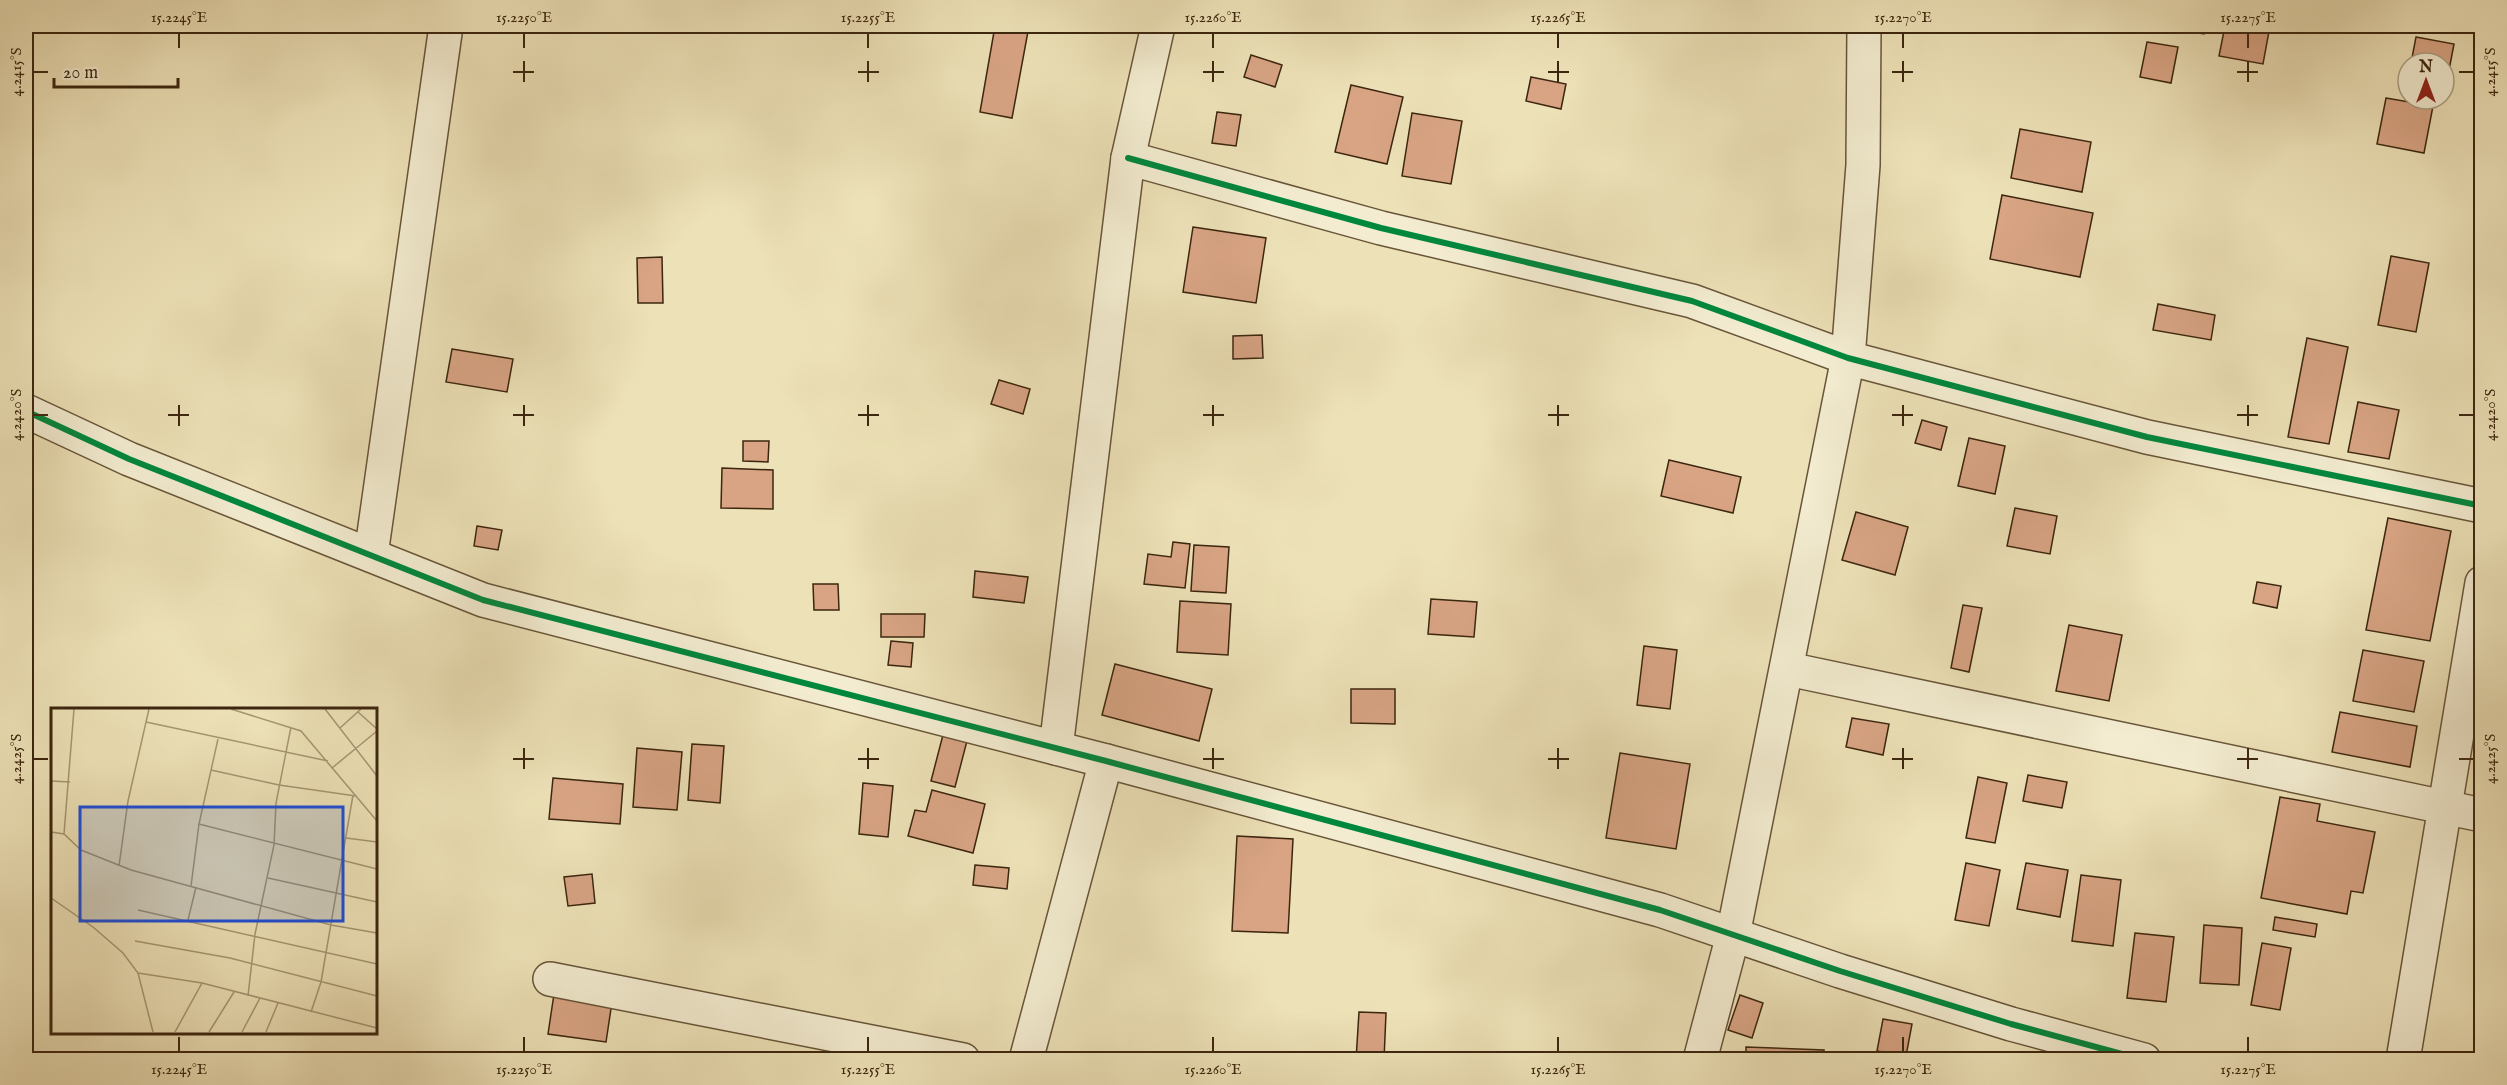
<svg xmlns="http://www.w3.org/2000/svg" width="2507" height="1085" viewBox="0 0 2507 1085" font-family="'IM FELL English',serif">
<rect width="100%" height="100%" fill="#ede1b7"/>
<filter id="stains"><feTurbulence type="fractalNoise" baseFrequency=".00333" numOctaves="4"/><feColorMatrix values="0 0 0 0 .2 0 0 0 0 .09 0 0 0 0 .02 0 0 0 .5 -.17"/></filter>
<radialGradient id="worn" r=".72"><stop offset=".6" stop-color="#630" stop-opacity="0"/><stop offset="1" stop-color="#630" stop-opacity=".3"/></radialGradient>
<g fill="#d8a484" stroke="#3c260e" stroke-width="1.5">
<path d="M995,26H1029L1012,118L980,112Z"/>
<path d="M2158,26H2205L2204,34Z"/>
<path d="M2225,26H2270L2263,64L2219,56Z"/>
<path d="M2416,37L2454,44L2445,91L2444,63H2411Z"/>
<path d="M2147,42L2178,47L2171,83L2140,77Z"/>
<path d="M1251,55L1282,65L1275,87L1244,77Z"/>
<path d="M1531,77L1566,84L1561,109L1526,101Z"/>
<path d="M1351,85L1403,97L1387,164L1335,152Z"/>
<path d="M2386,98L2433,106L2424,153L2377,144Z"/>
<path d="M1217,112L1241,115L1236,146L1212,143Z"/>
<path d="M1412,113L1462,121L1451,184L1402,176Z"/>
<path d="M2020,129L2091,142L2082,192L2011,178Z"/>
<path d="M2002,195L2093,213L2080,277L1990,259Z"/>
<path d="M1193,227L1266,238L1256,303L1183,292Z"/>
<path d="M2391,256L2429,263L2416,332L2378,325Z"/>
<path d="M662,257L663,303H638L637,258Z"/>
<path d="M2158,304L2215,315L2211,340L2153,330Z"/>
<path d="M1262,335L1263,358L1233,359V336Z"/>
<path d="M2307,338L2348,347L2329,444L2288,437Z"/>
<path d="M452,349L513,359L507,392L446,382Z"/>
<path d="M999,380L1030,389L1023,414L991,404Z"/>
<path d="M2358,402L2399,410L2389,459L2348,452Z"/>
<path d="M1922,420L1947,427L1941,450L1915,443Z"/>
<path d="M1969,438L2005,446L1995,494L1958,486Z"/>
<path d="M743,441H769L768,462L743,461Z"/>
<path d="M1669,460L1741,477L1733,513L1661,496Z"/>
<path d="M722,468L773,470V509L721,508Z"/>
<path d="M2015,508L2057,516L2050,554L2007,546Z"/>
<path d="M1856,512L1908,527L1895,575L1842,560Z"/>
<path d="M2388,518L2451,531L2430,641L2366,630Z"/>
<path d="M477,526L502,530L498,550L474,546Z"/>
<path d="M1173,542L1190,544L1185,588L1144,584L1148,554L1171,557Z"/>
<path d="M1194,545L1229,547L1226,593L1191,591Z"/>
<path d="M975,571L1028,577L1024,603L973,597Z"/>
<path d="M2257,582L2281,586L2277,608L2253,603Z"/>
<path d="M813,584H838L839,610H814Z"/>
<path d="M1431,599L1477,602L1474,637L1428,634Z"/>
<path d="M1180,601L1231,604L1228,655L1177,652Z"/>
<path d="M1963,605L1982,608L1969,672L1951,668Z"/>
<path d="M881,614H925L924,637H881Z"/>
<path d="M2069,625L2122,635L2109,701L2056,691Z"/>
<path d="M891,641L913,643L911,667L888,665Z"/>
<path d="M1644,646L1677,650L1670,709L1637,705Z"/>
<path d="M2363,650L2424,661L2414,712L2353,701Z"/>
<path d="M1115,664L1212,689L1199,741L1102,715Z"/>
<path d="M1351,689H1395V724L1351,723Z"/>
<path d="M2340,712L2417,726L2410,767L2332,752Z"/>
<path d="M1852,718L1889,724L1883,755L1846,747Z"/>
<path d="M944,731L968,737L955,787L931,781Z"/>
<path d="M692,744L724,746L720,803L688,800Z"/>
<path d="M637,748L682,752L677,810L633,807Z"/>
<path d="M1620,753L1690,764L1676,849L1606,838Z"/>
<path d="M2028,775L2067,782L2062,808L2023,801Z"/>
<path d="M1978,777L2007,783L1995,843L1966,838Z"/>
<path d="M553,778L623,784L620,824L549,819Z"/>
<path d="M863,783L893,786L888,837L859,834Z"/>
<path d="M932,790L985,804L973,853L908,836L915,810L926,812Z"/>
<path d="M2280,797L2320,804L2317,821L2375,832L2363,893L2351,891L2347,914L2261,898Z"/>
<path d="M1237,836L1293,839L1288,933L1232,931Z"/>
<path d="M1966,863L2000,870L1989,926L1955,920Z"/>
<path d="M2026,863L2068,870L2060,917L2017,909Z"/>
<path d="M975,865L1009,868L1007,889L973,885Z"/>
<path d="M592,874L595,903L568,906L564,877Z"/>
<path d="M2081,875L2121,880L2113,946L2072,941Z"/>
<path d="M2275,917L2317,924L2315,937L2273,930Z"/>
<path d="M2204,925L2242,928L2239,985L2200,983Z"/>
<path d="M2135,933L2174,937L2166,1002L2127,998Z"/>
<path d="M2262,943L2291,948L2280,1010L2251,1005Z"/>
<path d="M554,994L612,1002L606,1042L548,1034Z"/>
<path d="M1740,995L1763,1003L1752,1038L1728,1030Z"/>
<path d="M1359,1012L1386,1013L1384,1060H1356Z"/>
<path d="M1883,1019L1912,1024L1906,1056L1877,1051Z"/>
<path d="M1746,1047L1824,1050L1823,1060H1746Z"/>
</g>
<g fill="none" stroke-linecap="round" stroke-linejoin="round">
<g stroke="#685538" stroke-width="36">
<g id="minor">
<path d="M1128,158L1381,228L1692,301L1848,358L2147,437L2482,506"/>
<path d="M26,411L129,459L483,600L1106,761L1660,910L1840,971L2011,1024L2144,1060"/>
<path d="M371,555L446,26"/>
<path d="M1788,669L2482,815"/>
<path d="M1056,748L1128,158L1158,26"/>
<path d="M550,979L963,1060"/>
<path d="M1026,1060L1106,761"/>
<path d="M1700,1060L1733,935L1848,358L1863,165L1864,26"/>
<path d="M2403,1060L2482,583"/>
</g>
</g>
<use href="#minor" stroke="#f3ecd0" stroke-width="33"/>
<g stroke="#f3ecd0" stroke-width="10">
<g id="cycleway">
<path d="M1128,158L1381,228L1692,301L1848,358L2147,437L2482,506"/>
<path d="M26,411L129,459L483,600L1106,761L1660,910L1840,971L2011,1024L2144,1060"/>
</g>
</g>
<use href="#cycleway" stroke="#00873e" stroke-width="6"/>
</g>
<path fill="none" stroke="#3c260e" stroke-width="2" d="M179,33V48M524,33V48M868,33V48M1213,33V48M1558,33V48M1903,33V48M2248,33V48M524,61V82M868,61V82M1213,61V82M1558,61V82M1903,61V82M2248,61V82M33,72H48M513,72H534M858,72H879M1203,72H1224M1548,72H1569M1892,72H1913M2237,72H2258M2459,72H2474M179,405V426M524,405V426M868,405V426M1213,405V426M1558,405V426M1903,405V426M2248,405V426M33,415H48M168,415H189M513,415H534M858,415H879M1203,415H1224M1548,415H1569M1892,415H1913M2237,415H2258M2459,415H2474M524,748V769M868,748V769M1213,748V769M1558,748V769M1903,748V769M2248,748V769M33,759H48M513,759H534M858,759H879M1203,759H1224M1548,759H1569M1892,759H1913M2237,759H2258M2459,759H2474M179,1037V1052M524,1037V1052M868,1037V1052M1213,1037V1052M1558,1037V1052M1903,1037V1052M2248,1037V1052"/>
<g transform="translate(51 708)">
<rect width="326" height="326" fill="#ede1b7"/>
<path fill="none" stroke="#a69673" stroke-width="1.5" d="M180,1L250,23L326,113M274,1L326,68M307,4L326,21M95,14L277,53M289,20L310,1M281,60L326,23M160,62L228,77L305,88M0,73L19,74M148,116L326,161M0,124L13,126L30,142L80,162L280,217L326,225M13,126L23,1M295,130L326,134M68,158L77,93L98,1M217,170L326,194M140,178L148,116L167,31M0,190L42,219L72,245L87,265L102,324M87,202L326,256M137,212L145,179M84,233L179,250L326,288M87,265L151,275L326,320M197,288L204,226L223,137L225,95L240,19M260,304L270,274L302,87M124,324L151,275M158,324L183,284M191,324L209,290M215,324L227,295"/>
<path fill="#1d4ed8" fill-opacity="0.15" stroke="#1d4ed8" stroke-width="3" d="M29,99H292V213H29Z"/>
<rect width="326" height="326" fill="none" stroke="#3c260e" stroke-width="3"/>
</g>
<rect width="2507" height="1085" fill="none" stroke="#ede1b7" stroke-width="66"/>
<g transform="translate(2426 81)"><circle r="28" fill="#f3ecd0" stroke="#aa9d82" stroke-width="1.5"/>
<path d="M0-4.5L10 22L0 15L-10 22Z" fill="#8f2418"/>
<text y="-9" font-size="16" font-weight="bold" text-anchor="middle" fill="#3c260e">N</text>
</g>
<path d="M54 78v9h124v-9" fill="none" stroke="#3c260e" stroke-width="3"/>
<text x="63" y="78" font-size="18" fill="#3c260e" stroke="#f3ecd0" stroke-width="4.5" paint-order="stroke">20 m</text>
<rect x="33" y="33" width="2441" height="1019" fill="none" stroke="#3c260e" stroke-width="2"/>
<g font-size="15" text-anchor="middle" fill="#3c260e">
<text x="179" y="22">15.2245°E</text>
<text x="524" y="22">15.2250°E</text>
<text x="868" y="22">15.2255°E</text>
<text x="1213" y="22">15.2260°E</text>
<text x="1558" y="22">15.2265°E</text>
<text x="1903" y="22">15.2270°E</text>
<text x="2248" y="22">15.2275°E</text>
<text transform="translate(16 72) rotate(-90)" y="5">4.2415°S</text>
<text transform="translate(2490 72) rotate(-90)" y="5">4.2415°S</text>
<text transform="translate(16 415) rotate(-90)" y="5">4.2420°S</text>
<text transform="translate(2490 415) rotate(-90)" y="5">4.2420°S</text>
<text transform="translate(16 759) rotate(-90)" y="5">4.2425°S</text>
<text transform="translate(2490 759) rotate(-90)" y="5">4.2425°S</text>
<text x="179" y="1074">15.2245°E</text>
<text x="524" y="1074">15.2250°E</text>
<text x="868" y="1074">15.2255°E</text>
<text x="1213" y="1074">15.2260°E</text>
<text x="1558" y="1074">15.2265°E</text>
<text x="1903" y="1074">15.2270°E</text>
<text x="2248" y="1074">15.2275°E</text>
</g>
<rect width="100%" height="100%" filter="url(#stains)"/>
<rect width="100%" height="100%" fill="url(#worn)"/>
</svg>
